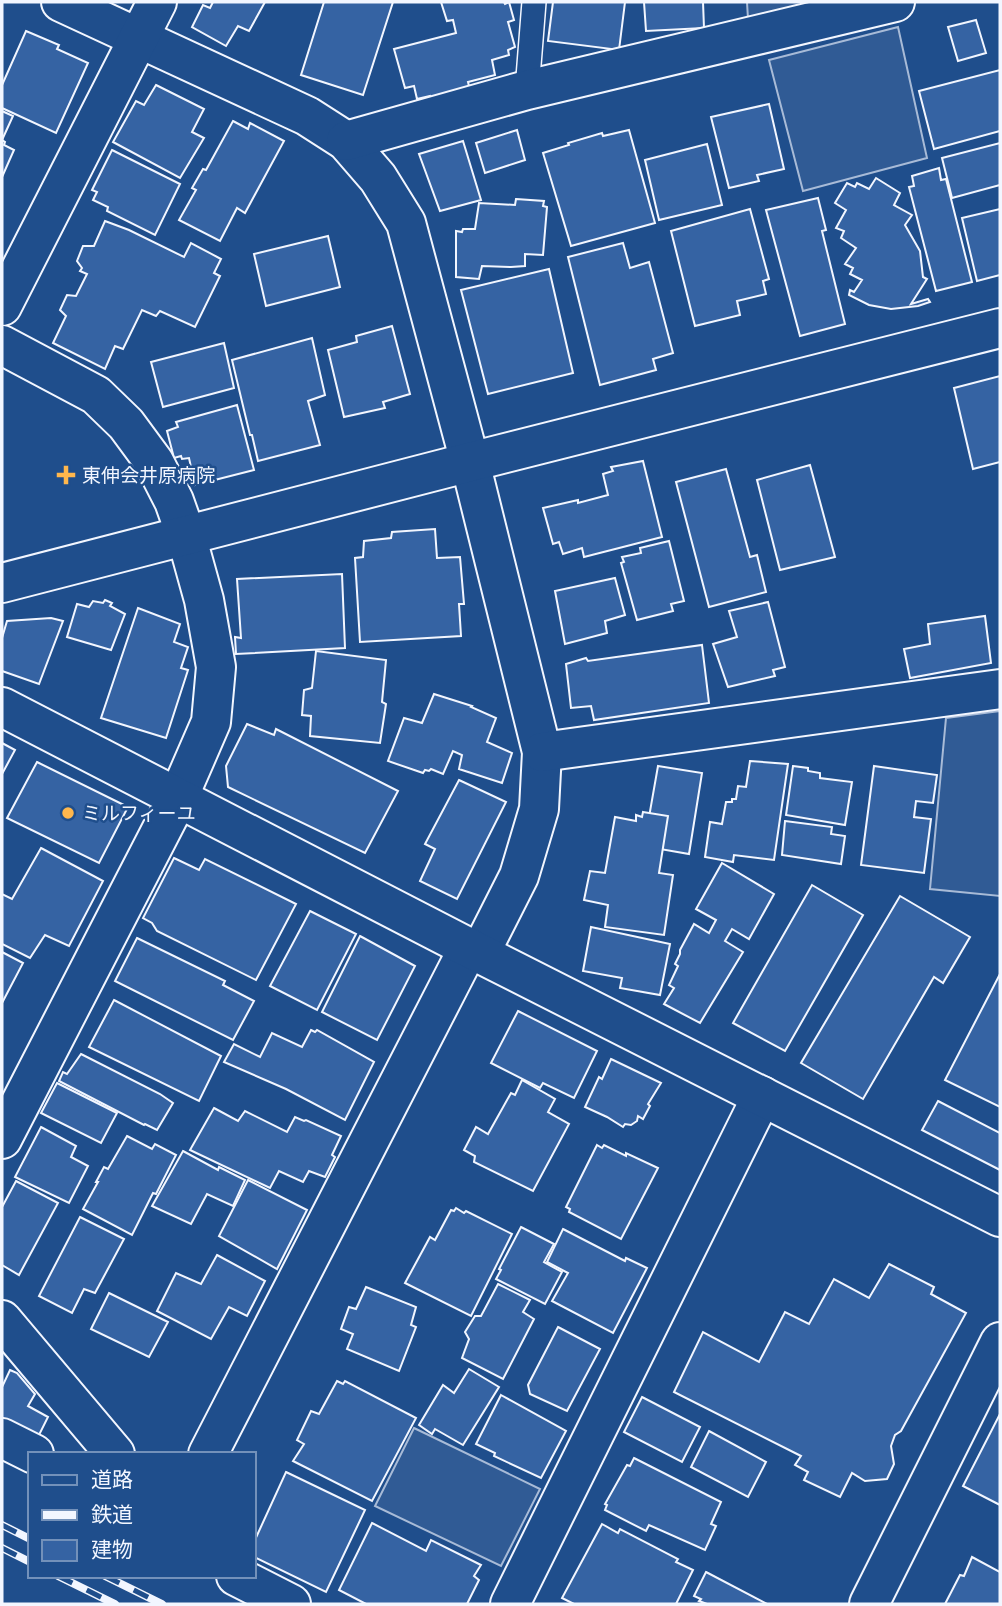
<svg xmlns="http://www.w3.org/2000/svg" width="1002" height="1606" viewBox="0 0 1002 1606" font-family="Lato,'Noto Sans JP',sans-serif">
<rect width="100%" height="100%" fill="#1f4e8c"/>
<g fill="#305b95" stroke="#a8bbd7" stroke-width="2">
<path d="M747,2H819L748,19Z"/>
<path d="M898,27L927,158L803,191L769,60Z"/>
<path d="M1000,711V896L930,889L946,718Z"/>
<path d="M414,1428L540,1489L501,1566L375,1506Z"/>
</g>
<g fill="#3563a3" stroke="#f2f6ff" stroke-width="2">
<path d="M213,2H265L249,31L238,26L226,46L192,27L203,5L210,8Z"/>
<path d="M324,2H393L363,95L301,75Z"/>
<path d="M441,2H504L505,4L509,2L514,20L508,22L515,47L508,50L509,55L492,60L495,75L468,82L470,90L431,100L430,96L417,99L414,86L405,88L394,49L456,33L453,20L447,21Z"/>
<path d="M553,2H625L619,50L548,41Z"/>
<path d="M644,2H703L704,28L646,31Z"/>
<path d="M976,20L986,53L958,61L948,27Z"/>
<path d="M26,31L59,45L57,49L88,63L56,133L2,108V85Z"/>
<path d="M1000,70V131L934,149L919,91Z"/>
<path d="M156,85L204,109L192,132L204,138L180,178L113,142L136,101L144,105Z"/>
<path d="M769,104L784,169L757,175L759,181L729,188L711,117Z"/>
<path d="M2,111L13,116L2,140L5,142L4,145L14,150L2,177Z"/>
<path d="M233,121L248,129L250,123L284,141L245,213L237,208L220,241L179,220L196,190L192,188L203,169L206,170Z"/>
<path d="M517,130L525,160L485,173L476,143Z"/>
<path d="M629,130L655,223L571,246L543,153L569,145L568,143L602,133L603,136Z"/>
<path d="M463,141L481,200L440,211L419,154Z"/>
<path d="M1000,143V185L952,198L942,158Z"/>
<path d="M707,144L722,205L659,220L645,160Z"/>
<path d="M112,150L180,184L155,235L107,211L108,207L93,200L97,192L92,190Z"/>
<path d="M939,168L941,180L946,179L972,282L936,291L909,187L914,186L912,176Z"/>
<path d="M876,178L900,193L894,205L912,215L905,225L920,251L923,277L927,279L911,304L928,299L930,302L918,306L891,309L869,305L849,295L850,290L854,292L862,280L850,274L853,268L845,264L856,248L841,238L844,231L836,228L846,210L835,203L847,183L855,187L857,183L869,189Z"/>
<path d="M818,198L826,230L822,231L845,324L800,336L766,210Z"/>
<path d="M516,199L544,201L543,206L547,207L543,255L525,254V266L511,267L482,266L479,279L456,277V231L462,232L463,229H475L479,203L515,205Z"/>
<path d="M750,209L769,279L763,281L766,294L737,301L740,315L695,326L671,231Z"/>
<path d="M1000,209V275L977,281L962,218Z"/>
<path d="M105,221L129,230L184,257L191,243L221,259L214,273L220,276L195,327L160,311L156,316L142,310L123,349L115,346L105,369L53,343L66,316L60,310L67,295L76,296L87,274L80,271L82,268L77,261L83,246H94Z"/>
<path d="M328,236L340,287L266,306L254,254Z"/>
<path d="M623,243L630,268L649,262L673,353L653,359L656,370L600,385L568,257Z"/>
<path d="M549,269L573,373L488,394L461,290Z"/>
<path d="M392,326L410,394L383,402L385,408L344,417L328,350L357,342L356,336Z"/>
<path d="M312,338L325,395L308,401L320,445L258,461L252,435H250L232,360Z"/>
<path d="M224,343L234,388L163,407L151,362Z"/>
<path d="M1000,376V462L973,469L954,388Z"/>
<path d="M237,405L254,470L195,485L189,458L182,459L181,456L174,458L167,431L178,427L176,422Z"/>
<path d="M643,461L662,537L584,557L582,548L563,554L559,542L553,544L543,508L578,500V503L608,495L603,474L613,471L611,467Z"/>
<path d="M810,465L835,557L780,570L757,480Z"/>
<path d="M726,469L750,557L757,555L766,592L709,607L676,482Z"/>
<path d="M435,529L437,558L460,557L464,604H459L461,636L360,642L355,558L363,557L364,541L391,538L392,532Z"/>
<path d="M669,541L684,601L671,604L673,611L637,620L621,563L624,562L622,557L641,553L640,548Z"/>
<path d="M342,574L345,648L236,654L235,637L241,638L237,579Z"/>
<path d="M615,578L625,615L605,621L607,633L565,644L555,591Z"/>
<path d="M105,600L112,603L110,606L125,614L111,650L67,637L77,604L89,607L93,601L103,603Z"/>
<path d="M768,602L785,667L773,670L775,676L728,687L713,644L737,637L729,611Z"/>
<path d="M138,608L180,624L174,642L188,647L181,668L188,670L166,738L101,718Z"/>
<path d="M985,616L991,663L910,678L904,649L930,644L928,624Z"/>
<path d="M51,618L63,621L39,684L2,671V638L7,621Z"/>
<path d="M702,645L709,703L594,720L591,706L571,708L566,664L586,658L588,661Z"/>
<path d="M316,651L386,660L382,702L386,704L380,743L310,736L311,716L302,715L304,690L312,688Z"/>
<path d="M434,694L472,706L471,707L496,718L487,742L512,753L502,783L459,769L462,755L453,751L443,774L431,769L429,771L425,770L423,773L388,761L404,718L422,723Z"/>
<path d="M247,724L274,735L276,729L398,791L365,853L228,787L226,766Z"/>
<path d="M2,743L15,750L2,774Z"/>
<path d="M750,761L788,764L774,860L734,855L733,862L705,857L710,822L722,824L726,802H732V799H736L738,786L746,787Z"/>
<path d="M37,762L128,807L99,863L7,818Z"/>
<path d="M658,766L702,773L689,854L660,849L661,834L657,833L659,818L649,817Z"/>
<path d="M793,766L808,768V771L820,773V778L852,782L845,825L786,815Z"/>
<path d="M874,766L937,775L933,803L916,801L914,817L931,819L924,873L861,865Z"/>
<path d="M459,780L506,802L457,899L420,881L435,849L425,844Z"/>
<path d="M643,812L668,816L659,873L673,875L664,935L605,927L608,905L584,900L590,871L605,873L615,817L636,821V815L642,817Z"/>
<path d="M785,821L832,827L831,834L845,836L841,864L782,855Z"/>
<path d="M41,848L103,881L69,946L45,935L30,958L2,944V894L12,899Z"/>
<path d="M174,858L199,870L205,859L296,904L256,980L157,931L152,923L143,918Z"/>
<path d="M722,863L774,894L749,939L732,929L725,941L743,952L700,1023L664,1004L674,988L669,985L678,966L675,964L680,954V950L694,924L709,933L716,920L696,909Z"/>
<path d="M812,885L863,915L785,1051L733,1023Z"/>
<path d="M900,896L970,937L943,983L934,977L863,1099L801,1063Z"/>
<path d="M310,911L356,934L317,1010L270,986Z"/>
<path d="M591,927L670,944L660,995L620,988L622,978L583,971Z"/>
<path d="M360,936L415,966L377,1040L322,1012Z"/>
<path d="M137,938L225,981L223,985L254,1001L233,1040L115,981Z"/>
<path d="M2,952L23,963L2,1003Z"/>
<path d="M1000,974V1107L945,1080Z"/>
<path d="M114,1000L221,1056L199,1101L89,1047Z"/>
<path d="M518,1011L597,1051L574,1098L543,1083L540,1088L491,1063Z"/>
<path d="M311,1030L315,1032L317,1030L374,1062L345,1120L286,1089L224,1062L234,1044L260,1057L272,1033L302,1047Z"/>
<path d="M81,1054L160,1094L173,1103L157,1130L145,1124L144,1125L59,1081L63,1072L67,1074Z"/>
<path d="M611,1059L661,1083L648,1104L650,1106L643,1119L638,1116L637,1121L631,1125L625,1124L623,1127L607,1117L585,1107L599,1077L602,1079Z"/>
<path d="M522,1080L555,1099L548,1112L569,1124L533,1191L474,1162L475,1156L464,1150L476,1127L488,1134L511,1093L515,1095Z"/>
<path d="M57,1083L117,1113L101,1143L41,1113Z"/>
<path d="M938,1101L1000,1133V1170L922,1130Z"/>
<path d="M214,1108L238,1121L245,1111L287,1132L295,1117L304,1121L306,1120L341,1136L332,1155L335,1157L325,1177L309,1171L303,1182L279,1171L270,1188L190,1150Z"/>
<path d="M41,1127L76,1146L71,1157L88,1166L69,1203L15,1177Z"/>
<path d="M127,1136L152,1149L155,1144L176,1155L156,1194L153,1193L132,1235L83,1209L98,1182H96L104,1167L108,1169Z"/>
<path d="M597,1145L602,1148L604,1145L626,1156V1153L658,1168L621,1239L569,1212L570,1209L566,1207Z"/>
<path d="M183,1151L218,1170L219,1167L245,1180L233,1206L207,1194L191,1224L152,1206Z"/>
<path d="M248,1180L307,1210L277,1269L219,1236Z"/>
<path d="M16,1181L58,1203L19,1275L2,1265V1207Z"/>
<path d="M456,1208L464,1213L466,1211L512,1234L471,1316L405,1283L430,1237L435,1240L451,1210L454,1211Z"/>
<path d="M80,1217L124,1239L95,1293L84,1289L72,1313L39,1296Z"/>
<path d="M521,1227L554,1244L544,1262L562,1272L545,1304L496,1279L501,1270L499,1269Z"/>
<path d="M563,1229L625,1261L626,1258L647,1268L613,1333L552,1301L568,1273L547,1262Z"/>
<path d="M217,1255L265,1281L247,1316L229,1307L211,1339L157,1311L176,1273L201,1284Z"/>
<path d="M889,1264L934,1287L931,1294L966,1313L901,1431L895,1435L891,1446L894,1464L887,1479L865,1481L852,1473L840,1497L804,1480L808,1472L795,1465L801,1456L674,1392L703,1332L759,1362L785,1312L809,1324L834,1279L869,1298Z"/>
<path d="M498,1284L530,1300L523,1312L534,1319L503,1379L462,1358L469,1339L465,1332L475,1316H481Z"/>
<path d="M366,1287L416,1307L411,1325L416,1327L399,1371L347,1349L353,1334L341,1329L349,1307L356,1309Z"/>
<path d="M109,1293L168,1322L149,1357L91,1329Z"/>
<path d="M558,1327L600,1349L567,1411L530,1394L528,1385Z"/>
<path d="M469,1369L499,1387L463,1445L435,1429L432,1434L419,1425L443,1385L454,1393Z"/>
<path d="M10,1370L17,1373L35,1394L28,1406L48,1417L38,1437L2,1419V1387Z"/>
<path d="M337,1381L343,1384L345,1381L416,1418L372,1501L293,1461L304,1444L297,1440L311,1411L319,1414Z"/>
<path d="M501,1395L566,1431L541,1478L494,1456L495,1453L476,1444Z"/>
<path d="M642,1397L700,1427L682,1462L624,1432Z"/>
<path d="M1000,1414V1505L963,1486Z"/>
<path d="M709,1431L766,1462L748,1497L691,1467Z"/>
<path d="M634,1458L721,1502L711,1524L716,1526L705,1550L649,1525L646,1531L605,1510L607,1505L605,1504L627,1465L630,1466Z"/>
<path d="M286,1472L365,1510L326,1592L254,1557V1542Z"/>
<path d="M372,1523L426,1551L431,1540L481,1565L474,1576L479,1580L467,1604H366L339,1590Z"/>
<path d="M602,1524L618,1533L620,1529L678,1559L676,1562L693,1570L676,1604H574L562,1598Z"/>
<path d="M972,1557L1000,1572V1604H945L960,1575L964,1576Z"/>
<path d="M706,1572L767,1604H707L699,1601L701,1599L694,1596Z"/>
</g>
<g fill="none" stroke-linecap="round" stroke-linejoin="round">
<g stroke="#f2f6ff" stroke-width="26">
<path id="lane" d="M527,90L534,2"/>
</g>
<g stroke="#f2f6ff" stroke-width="42">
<g id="street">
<path d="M61,2L307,116L346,141L378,178L406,223L470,462L542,752L539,809L519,876L480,953"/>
<path d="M346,141L527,90L895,2"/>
<path d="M2,306L157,2"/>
<path d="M2,345L96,395L126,424L154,462L174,501L186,535L204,600L216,667L211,722L178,798L2,1139"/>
<path d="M542,752L1000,689"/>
<path d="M2,1320L115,1454"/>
<path d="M2,1438L34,1454"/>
<path d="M208,1454L469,947"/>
<path d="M236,1576L291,1604"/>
<path d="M510,1604L762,1096"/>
</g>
</g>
<g stroke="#f2f6ff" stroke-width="42">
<g id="secondary">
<path d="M2,583L470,462L1000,328"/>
<path d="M2,707L475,951L1000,1217"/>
<path d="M869,1604L1000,1342"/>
</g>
</g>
<use href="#lane" stroke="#1f4e8c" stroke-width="23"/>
<use href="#street" stroke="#1f4e8c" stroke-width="38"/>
<use href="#secondary" stroke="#1f4e8c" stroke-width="38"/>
<g stroke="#f2f6ff" stroke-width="8">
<g id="rail">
<path d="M2,1525L30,1539"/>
<path d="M2,1548L30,1562"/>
<path d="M58,1576L115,1604"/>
<path d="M105,1576L162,1604"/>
</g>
</g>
<use href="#rail" stroke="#1f4e8c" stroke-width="5" stroke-dasharray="16" stroke-linecap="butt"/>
</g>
<g fill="#ffb74d" stroke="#1f4e8c" stroke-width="2.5">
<path d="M62.5 464.5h7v7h7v7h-7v7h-7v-7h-7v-7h7z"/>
<circle cx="68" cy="813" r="7"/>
</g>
<g text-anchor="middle" stroke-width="5" stroke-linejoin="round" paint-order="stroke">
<g font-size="19" fill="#f2f6ff" stroke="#1f4e8c" text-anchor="start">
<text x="82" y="482">東伸会井原病院</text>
<text x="82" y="820">ミルフィーユ</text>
</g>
</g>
<rect width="1002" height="1606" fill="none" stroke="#f2f6ff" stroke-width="7"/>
<rect x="28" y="1452" width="228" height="126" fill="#1f4e8c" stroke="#7391ba" stroke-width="2"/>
<rect x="42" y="1475" width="35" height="10" fill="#1f4e8c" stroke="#7391ba" stroke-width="2"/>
<text x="91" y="1487" font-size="21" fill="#f2f6ff">道路</text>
<rect x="42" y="1510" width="35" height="10" fill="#f2f6ff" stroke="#7391ba" stroke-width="2"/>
<text x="91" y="1522" font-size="21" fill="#f2f6ff">鉄道</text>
<rect x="42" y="1540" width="35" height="21" fill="#3563a3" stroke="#7391ba" stroke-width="2"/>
<text x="91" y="1557" font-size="21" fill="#f2f6ff">建物</text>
</svg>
